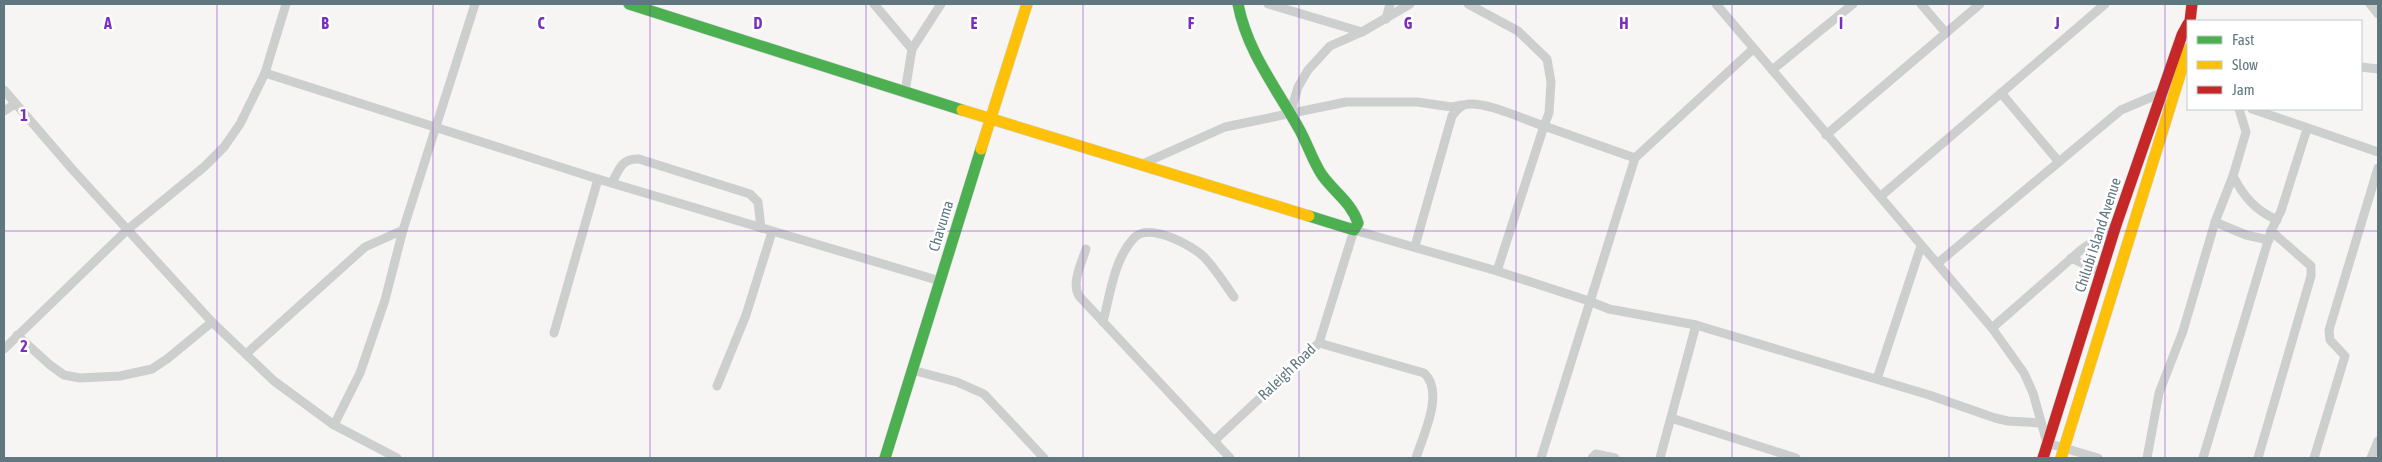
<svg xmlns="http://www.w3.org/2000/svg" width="2382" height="462" viewBox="0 0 2382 462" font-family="'Asap Condensed',sans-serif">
<rect width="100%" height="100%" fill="#f6f5f4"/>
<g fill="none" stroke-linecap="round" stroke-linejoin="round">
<g stroke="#cfd2d3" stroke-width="12">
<g id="fast">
<path d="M629,4L962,110"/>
<path d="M1238,4C1247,51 1275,86 1298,127C1307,142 1312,160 1322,175C1334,192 1351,202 1358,223L1354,230L1309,216"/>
<path d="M885,458L981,149"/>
</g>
</g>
<g stroke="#cfd2d3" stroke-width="12">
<g id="slow">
<path d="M962,110L1309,216"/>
<path d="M981,149L1027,4"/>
<path d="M2061,458L2188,49"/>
</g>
</g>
<g stroke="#cfd2d3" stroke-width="12">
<g id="jam">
<path d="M2190,21L2192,4"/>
<path d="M2043,458L2116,225L2182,35L2188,24"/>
</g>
</g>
<g stroke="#cdcfcf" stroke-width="9">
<path d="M874,4L912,49"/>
<path d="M1268,4L1362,32"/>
<path d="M1716,4L1992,328L2024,373L2033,393L2047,443L2098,458"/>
<path d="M1921,4L1946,33"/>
<path d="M2370,4L2378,14"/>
<path d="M1386,19L1390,4"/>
<path d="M2361,67L2378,69"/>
<path d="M1772,70L1853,4"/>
<path d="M265,73L598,179L940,281"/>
<path d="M4,90L72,169L212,322L274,381L334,425L397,458"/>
<path d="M905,92L912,49L941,4"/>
<path d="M2001,93L2059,162"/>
<path d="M2239,109L2246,132L2233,176C2244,197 2255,210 2277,220"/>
<path d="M2252,109L2378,152"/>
<path d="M4,111L15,104"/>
<path d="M1290,114L1298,87L1308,70L1330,46L1362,32L1410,4"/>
<path d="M1826,135L1980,4"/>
<path d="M1140,165L1225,127L1346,102H1417L1452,107L1462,105"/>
<path d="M612,183C619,169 622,158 639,159L750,194L758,202L761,228"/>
<path d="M1881,196L2105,4"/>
<path d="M2215,222L2246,235L2269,240"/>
<path d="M1415,246L1452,116C1455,112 1460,107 1464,105C1482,99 1525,120 1544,126L1549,113L1551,82L1547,59L1518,31L1468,4"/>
<path d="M1086,249C1082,262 1071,283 1079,296L1230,458"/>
<path d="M2071,258L2101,272"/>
<path d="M1938,263L2121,110L2161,93"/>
<path d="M1497,271L1544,126L1635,158"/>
<path d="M1103,322C1110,295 1114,258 1135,237C1150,223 1192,245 1204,257C1215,268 1224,283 1234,297"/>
<path d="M1992,328L2081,250L2116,225"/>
<path d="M554,333L598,179"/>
<path d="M17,335L50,365L64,375L80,378L120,376L152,369L167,359L212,322"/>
<path d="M1319,343L1424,373C1445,392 1423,435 1416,458"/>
<path d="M4,349L127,230L204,167L224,147L240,124L265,73L286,4"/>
<path d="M246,354L365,247L403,230"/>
<path d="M912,370L957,382L984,394L1044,458"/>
<path d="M1877,379L1921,246"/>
<path d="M717,386L746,315L772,232"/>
<path d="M1671,418L1796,458"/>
<path d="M334,425L360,373L385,300L403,230L475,4"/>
<path d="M1214,441L1319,343L1354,230L1497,271L1589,301L1609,309L1696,325L1929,395L1995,418L2008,421L2041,423"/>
<path d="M1541,458L1635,158L1753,49"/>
<path d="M1592,458L1596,454L1615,458"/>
<path d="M1660,458L1696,325"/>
<path d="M2147,458L2159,393L2183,331L2215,222L2233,176"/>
<path d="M2203,458L2271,231L2281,211L2307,129"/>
<path d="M2258,458L2311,276V266L2271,231"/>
<path d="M2314,458L2345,356L2330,340L2329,330L2378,168"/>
<path d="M2371,458L2378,441"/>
</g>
<use href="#fast" stroke="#4caf50" stroke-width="11"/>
<use href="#slow" stroke="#ffc107" stroke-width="11"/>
<use href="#jam" stroke="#c62828" stroke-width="11"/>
</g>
<path fill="none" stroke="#7b2cbf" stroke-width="1" stroke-opacity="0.55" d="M217,4V458M433,4V458M650,4V458M866,4V458M1083,4V458M1299,4V458M1516,4V458M1732,4V458M1949,4V458M2165,4V458M4,231H2378"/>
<g text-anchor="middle" stroke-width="5" stroke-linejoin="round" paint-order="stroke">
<g font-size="15" fill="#607780" stroke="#fff">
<text transform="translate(941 226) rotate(-73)" y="5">Chavuma</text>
<text transform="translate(2098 235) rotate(-72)" y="5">Chilubi Island Avenue</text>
<text transform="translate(1287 372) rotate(-44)" y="5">Raleigh Road</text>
</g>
</g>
<g font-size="16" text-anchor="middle" font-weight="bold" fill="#7b2cbf" stroke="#fff" stroke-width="5" stroke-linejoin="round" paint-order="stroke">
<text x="108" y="29">A</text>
<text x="325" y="29">B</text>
<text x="541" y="29">C</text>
<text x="758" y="29">D</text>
<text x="974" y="29">E</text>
<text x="1191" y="29">F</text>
<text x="1408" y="29">G</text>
<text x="1624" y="29">H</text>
<text x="1841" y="29">I</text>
<text x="2057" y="29">J</text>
<text x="24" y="121">1</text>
<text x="24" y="352">2</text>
</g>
<rect width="2382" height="462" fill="none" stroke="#607780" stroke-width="10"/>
<rect x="2187" y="20" width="175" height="90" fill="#ffffff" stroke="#bfc9cc"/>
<rect x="2197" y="36" width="25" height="8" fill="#4caf50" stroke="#bfc9cc"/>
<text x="2232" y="45" font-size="15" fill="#607780">Fast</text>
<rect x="2197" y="61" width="25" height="8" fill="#ffc107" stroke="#bfc9cc"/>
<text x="2232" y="70" font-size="15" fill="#607780">Slow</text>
<rect x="2197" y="86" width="25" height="8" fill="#c62828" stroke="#bfc9cc"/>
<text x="2232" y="95" font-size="15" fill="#607780">Jam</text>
</svg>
